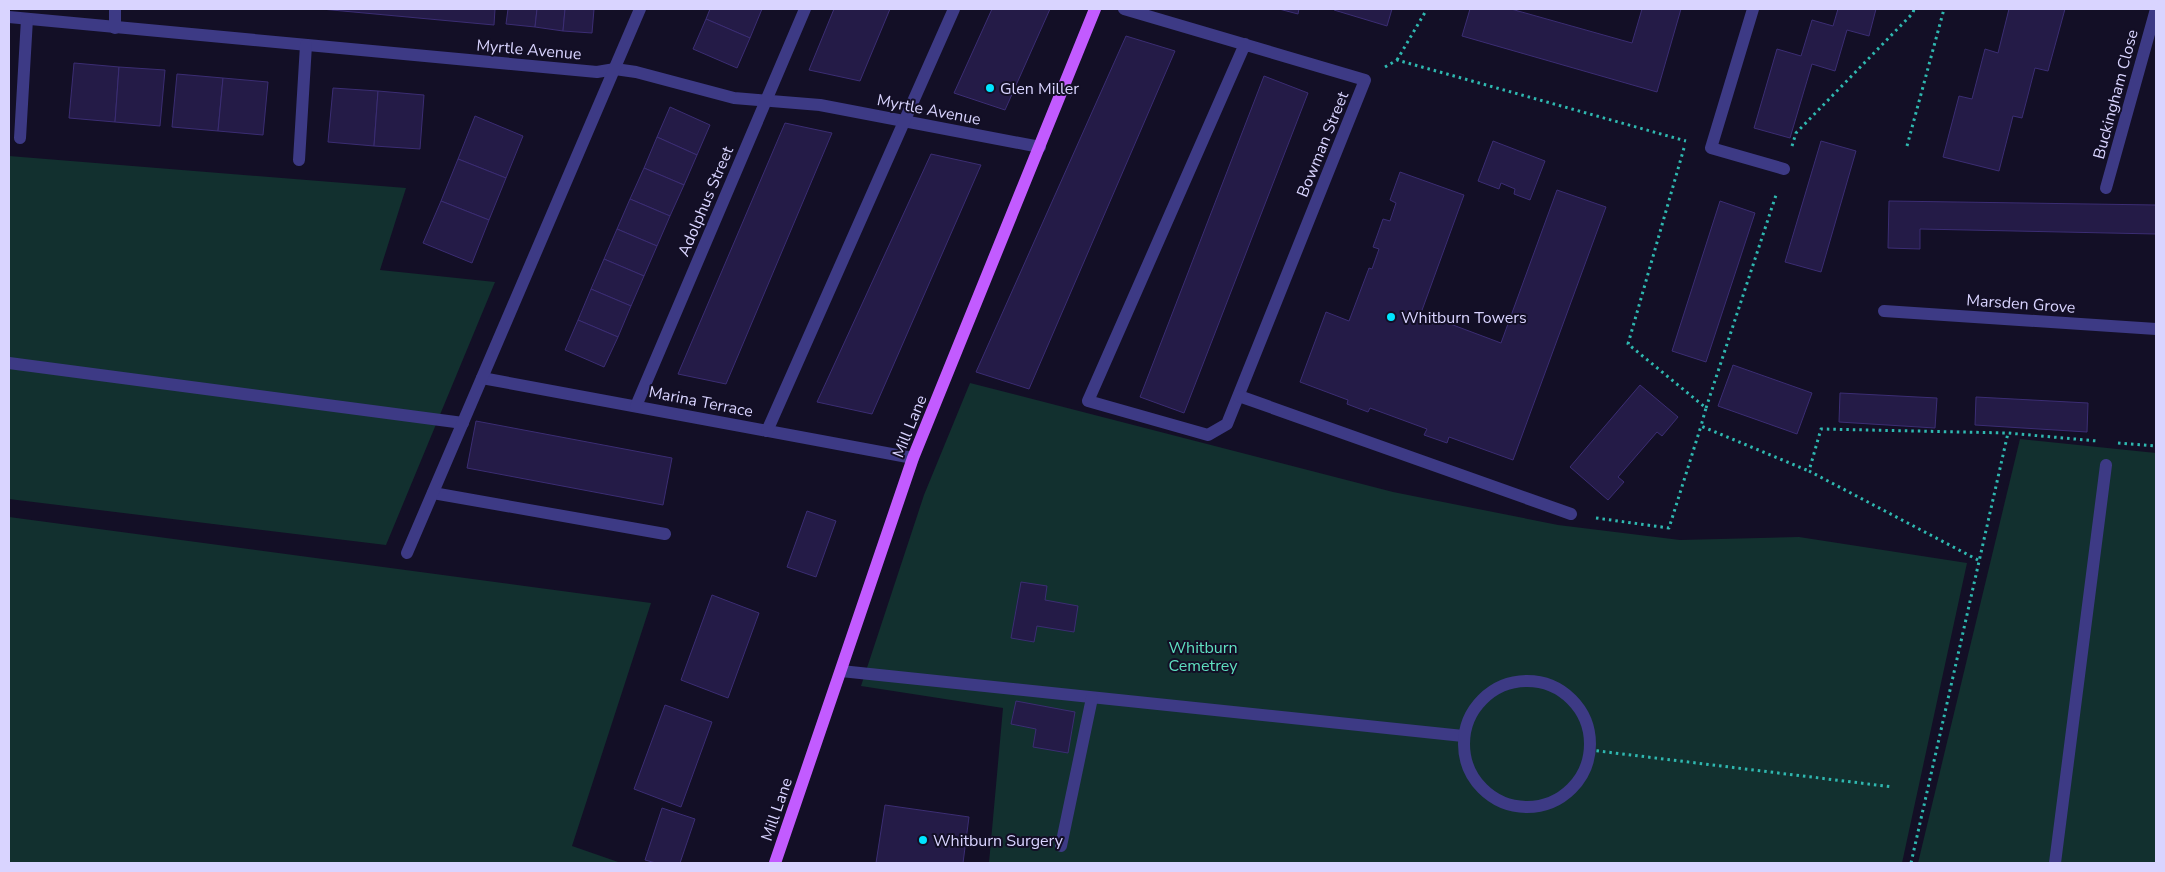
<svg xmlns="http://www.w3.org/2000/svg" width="2165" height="872" viewBox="0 0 2165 872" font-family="'Nunito Sans',sans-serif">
<rect width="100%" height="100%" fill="#130f26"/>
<g fill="#12302f">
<path d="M9,156L406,188L380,270L495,282L386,545L9,499Z"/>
<path d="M970,383L1393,492L1558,525L1680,540L1799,537L1967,563L1902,863H989L1003,708L861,686L924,495Z"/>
<path d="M2020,439L2156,453V863H1918Z"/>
<path d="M9,517L651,603L572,846L621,863H9Z"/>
</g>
<g fill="#241b47" stroke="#3b2d73">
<path d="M321,9H495L494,25Z"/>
<path d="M508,9H537L535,27L506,24Z"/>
<path d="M537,9H565L563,31L535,27Z"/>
<path d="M565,9H594L592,33L563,31Z"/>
<path d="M710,9H762L750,38L706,19Z"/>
<path d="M834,9H890L860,81L809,70Z"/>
<path d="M992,9H1050L1005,110L954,93Z"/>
<path d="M1279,9H1299L1298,14Z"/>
<path d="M1335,9H1392L1387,26L1334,10Z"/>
<path d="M1470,9H1511L1632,43L1642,9H1681L1657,92L1462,36Z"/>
<path d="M1838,9H1876L1869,36L1847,30L1835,71L1812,64L1790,138L1754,128L1777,49L1801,56L1812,20L1833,26Z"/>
<path d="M2009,9H2065L2048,71L2035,68L2022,118L2013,116L1999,171L1943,157L1959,96L1972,99L1985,49L1998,53Z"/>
<path d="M706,19L750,38L737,68L693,49Z"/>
<path d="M1126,36L1175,51L1029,389L976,372Z"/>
<path d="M74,63L119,67L115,122L69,118Z"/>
<path d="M119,67L165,70L160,126L115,122Z"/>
<path d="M177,74L223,78L218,131L172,127Z"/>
<path d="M1264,76L1308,93L1184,413L1140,397Z"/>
<path d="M223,78L268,82L263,135L218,131Z"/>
<path d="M333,88L378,91L374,146L328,142Z"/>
<path d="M378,91L424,95L420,149L374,146Z"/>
<path d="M670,107L710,125L697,155L657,137Z"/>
<path d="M475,116L523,136L506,178L458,159Z"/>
<path d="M785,123L832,133L726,384L678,374Z"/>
<path d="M657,137L697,155L684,185L644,168Z"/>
<path d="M1493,141L1545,161L1530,200L1514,194L1515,189L1501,183L1499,189L1478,181Z"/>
<path d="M1821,141L1856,151L1821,272L1785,262Z"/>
<path d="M931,154L981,165L872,414L817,402Z"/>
<path d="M458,159L506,178L489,220L441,201Z"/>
<path d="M644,168L684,185L670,216L630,199Z"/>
<path d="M1400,172L1464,195L1421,313L1501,343L1557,190L1606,207L1513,460L1449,437L1447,443L1424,435L1427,429L1370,408L1368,412L1347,404L1348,400L1300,382L1326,312L1349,321L1369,268L1372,269L1379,249L1373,247L1383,219L1390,221L1396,203L1390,200Z"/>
<path d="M630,199L670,216L657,246L617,229Z"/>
<path d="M441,201L489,220L472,263L423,243Z"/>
<path d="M1720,201L1755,213L1706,362L1672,351Z"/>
<path d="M1889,201L2156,205V234L1920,229V249L1888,248Z"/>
<path d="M617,229L657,246L644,276L604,259Z"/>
<path d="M604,259L644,276L631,306L591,289Z"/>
<path d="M591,289L631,306L618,337L578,320Z"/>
<path d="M578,320L618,337L604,367L565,350Z"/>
<path d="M1733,365L1812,393L1797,434L1718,406Z"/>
<path d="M1640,385L1678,417L1662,436L1657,432L1618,477L1624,482L1608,500L1570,467Z"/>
<path d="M1840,393L1937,398L1935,428L1839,422Z"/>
<path d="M1976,397L2088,403L2087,432L1975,425Z"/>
<path d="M476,421L672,458L663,505L467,468Z"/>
<path d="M807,511L836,521L816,577L787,567Z"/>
<path d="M1021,582L1047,586L1045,600L1078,606L1074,632L1037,626L1034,642L1011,638Z"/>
<path d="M712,595L759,613L728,698L681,680Z"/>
<path d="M1016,701L1075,712L1068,753L1033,747L1036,729L1011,724Z"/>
<path d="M665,705L712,722L681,807L634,789Z"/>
<path d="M885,805L969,817L963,863H876Z"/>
<path d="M662,808L695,819L680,863H656L645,860Z"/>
</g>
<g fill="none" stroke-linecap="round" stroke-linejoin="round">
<g stroke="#2fb8b0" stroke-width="3" stroke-dasharray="2.5 4" stroke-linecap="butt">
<path d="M1397,60L1427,9"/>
<path d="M1385,67L1397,60L1686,141"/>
<path d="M1792,146L1796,133L1913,13L1914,9"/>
<path d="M1907,146L1944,9"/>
<path d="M1684,148L1628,344L1706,408L1701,426"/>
<path d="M1706,408L1777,192"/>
<path d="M2118,443L2156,446"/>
<path d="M1596,518L1669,528L1701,426L1809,471"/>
<path d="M1978,560L1809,471L1821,429L2008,433L2097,441"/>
<path d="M1590,750L1893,787"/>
<path d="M1911,863L2008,433"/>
</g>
<g stroke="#3d3a85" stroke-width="12">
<path d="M1124,9L1365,80L1227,424L1208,435L1088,401L1245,44"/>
<path d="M1753,9L1711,148L1784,169"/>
<path d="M9,17L597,72L615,69L636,72L734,98L820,105L1040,147"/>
<path d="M115,28V9"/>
<path d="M20,138L27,19"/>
<path d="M299,160L306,45"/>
<path d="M2106,188L2156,9"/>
<path d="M1884,311L2156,329"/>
<path d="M9,363L463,423"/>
<path d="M482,378L913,458"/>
<path d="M1239,396L1571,514"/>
<path d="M636,406L805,9"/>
<path d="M767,431L954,9"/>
<path d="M433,493L665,534"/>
<path d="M407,553L640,9"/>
<path d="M841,671L1463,736"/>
<circle cx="1527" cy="744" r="63"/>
<path d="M1061,846L1092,698"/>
<path d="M2055,863L2106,465"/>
</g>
<path stroke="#c25bff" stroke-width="12" d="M775,863L913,458L1095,9"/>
</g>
<g fill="#00e5ff" stroke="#130f26" stroke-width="2">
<circle cx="990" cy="88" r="5"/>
<circle cx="1391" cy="317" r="5"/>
<circle cx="923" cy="840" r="5"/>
</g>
<g text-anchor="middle" stroke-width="4" stroke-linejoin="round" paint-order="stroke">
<g font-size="16" fill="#d9d4ff" stroke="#130f26">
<text transform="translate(529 49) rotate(5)" y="6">Myrtle Avenue</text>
<text transform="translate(2115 94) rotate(-75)" y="6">Buckingham Close</text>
<text transform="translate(929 109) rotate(11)" y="6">Myrtle Avenue</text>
<text transform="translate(1322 144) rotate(-68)" y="6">Bowman Street</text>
<text transform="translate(705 201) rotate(-67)" y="6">Adolphus Street</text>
<text transform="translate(2021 303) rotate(4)" y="6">Marsden Grove</text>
<text transform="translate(701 401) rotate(11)" y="6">Marina Terrace</text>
<text transform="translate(909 426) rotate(-68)" y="6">Mill Lane</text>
<text transform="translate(776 809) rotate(-71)" y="6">Mill Lane</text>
</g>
<g font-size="16" fill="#d9d4ff" stroke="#130f26" text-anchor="start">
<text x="1000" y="94">Glen Miller</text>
<text x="1401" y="323">Whitburn Towers</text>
<text x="933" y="846">Whitburn Surgery</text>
</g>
<g font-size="16" fill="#5fe0c0" stroke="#130f26">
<text x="1203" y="653">Whitburn<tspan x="1203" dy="18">Cemetrey</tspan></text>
</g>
</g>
<rect width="2165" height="872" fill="none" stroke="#d9d4ff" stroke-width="20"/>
</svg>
